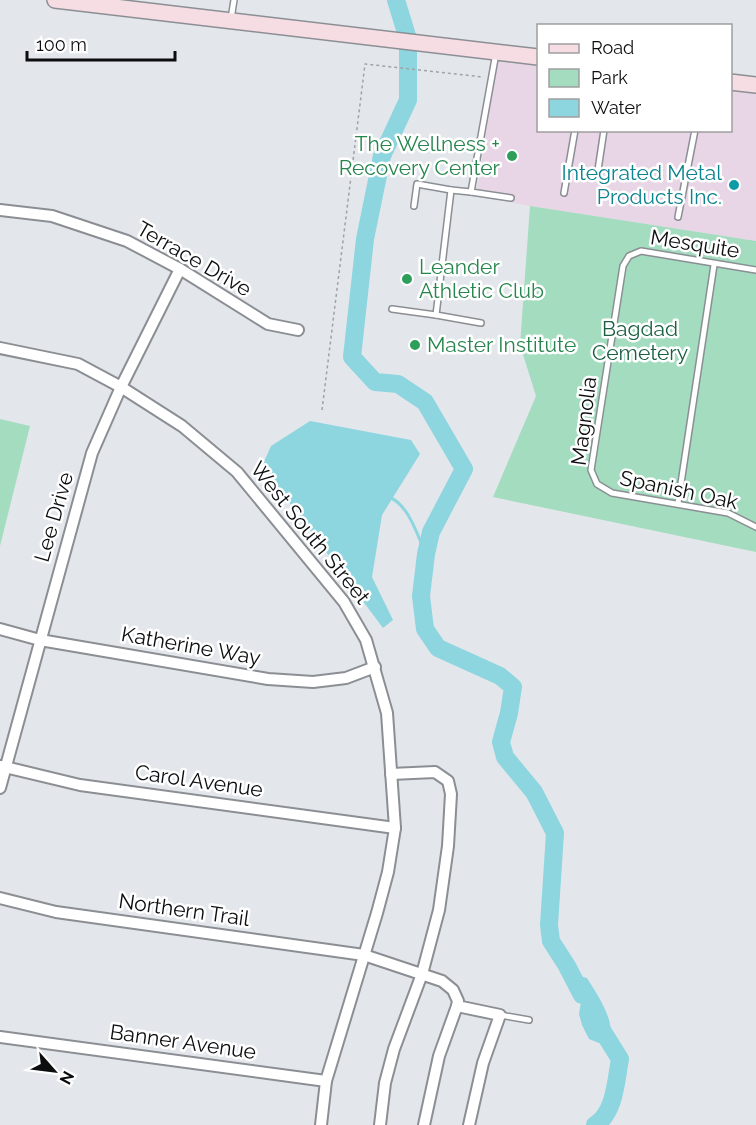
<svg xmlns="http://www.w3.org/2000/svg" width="756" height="1125" viewBox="0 0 756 1125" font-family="Raleway,sans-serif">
<rect width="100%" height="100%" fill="#e3e7ec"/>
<path fill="#e8d6e7" d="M499,52L538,57V130H730L731,82L756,85V241L530,206L476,196Z"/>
<g fill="#a3dcbe">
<path d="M530,206L756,241V552L493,497L536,396L520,345Z"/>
<path d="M0,419L30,426L0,546Z"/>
</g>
<g fill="#8dd5df">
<path d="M310,421L411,440L420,454L382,515L372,577L393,620L383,628L268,474L263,464L271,446Z"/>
<path d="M572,974L587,978C597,994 615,1020 610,1039L599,1043L589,1039L582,1025L579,1014L581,1002Z"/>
</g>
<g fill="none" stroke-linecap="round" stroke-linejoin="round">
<path stroke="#8dd5df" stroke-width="3" d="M389,497C409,505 417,535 426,554"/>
<g stroke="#8dd5df" stroke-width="18">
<path d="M396,0L408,39V100L382,156L365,239L352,357L375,382L398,384L425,402L464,469L431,532L426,554L421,596L425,629L438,648L500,676L513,687L509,713L501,742L505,757L534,792L555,833L549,925L551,941L567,966L582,995"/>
<path d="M595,1125C615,1113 616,1080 620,1059L595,1019"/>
</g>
<g stroke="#8b8f94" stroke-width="8">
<g id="service">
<path d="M231,19L234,0"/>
<path d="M598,170L604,130"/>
<path d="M471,192L511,198"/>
<path d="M564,193L575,130"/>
<path d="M414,206L417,184L451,190"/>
<path d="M678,217L695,130"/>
<path d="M756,270L641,251L629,256L623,266L591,470L597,484L612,493L728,513L756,527"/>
<path d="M392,309L436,315L451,190L471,192L496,53"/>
<path d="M436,315L481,323"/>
<path d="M678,503L714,265"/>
<path d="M500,1015L529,1020"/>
</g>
</g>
<g stroke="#8b8f94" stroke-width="14">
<g id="minor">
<path d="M0,210L52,216L127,241L180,269L268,324L298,330"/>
<path d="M0,348L78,364L121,387L182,426L237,472L344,602L366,640L387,713L395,828L388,872L377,913L326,1081L321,1125"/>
<path d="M0,629L40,640L268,679L313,682L346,678L375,667"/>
<path d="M1,766L80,785L395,828"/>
<path d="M0,788L92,453L121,387L180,269"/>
<path d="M0,898L56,912L364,955L442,981L453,990L458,1001L457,1006L500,1015L483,1063L469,1125"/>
<path d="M0,1037L326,1081"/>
<path d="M380,1125L385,1083L394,1049L422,974L439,910L448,846L451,794L448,781L435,772L391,774"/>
<path d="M424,1125L439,1056L457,1006"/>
</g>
</g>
<g stroke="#8b8f94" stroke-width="18">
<g id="secondary">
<path d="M55,0L538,57"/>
<path d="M730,82L756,85"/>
</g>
</g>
<path stroke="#9fa2a6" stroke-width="1.5" stroke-dasharray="3 3" stroke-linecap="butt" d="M322,410L365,64L483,77"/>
<use href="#service" stroke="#fff" stroke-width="5"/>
<use href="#minor" stroke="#fff" stroke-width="10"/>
<use href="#secondary" stroke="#f6dce3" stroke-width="15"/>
</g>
<g fill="#2e9e5b" stroke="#fff" stroke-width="2">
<circle cx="512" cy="156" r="6"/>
<circle cx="407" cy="279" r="6"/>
<circle cx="415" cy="345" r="6"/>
</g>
<circle fill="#0f9aa8" stroke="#fff" stroke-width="2" cx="734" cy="185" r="6"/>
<g text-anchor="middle" stroke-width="5" stroke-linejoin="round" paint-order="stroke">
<g font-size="21" fill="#27864d" stroke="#fff" text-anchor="start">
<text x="500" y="151" text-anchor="end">The Wellness +<tspan x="500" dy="24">Recovery Center</tspan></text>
<text x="419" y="274">Leander<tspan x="419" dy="24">Athletic Club</tspan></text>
<text x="427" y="352">Master Institute</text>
</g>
<g font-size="21" fill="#0d838f" stroke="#fff" text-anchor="end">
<text x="722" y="180">Integrated Metal<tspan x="722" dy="24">Products Inc.</tspan></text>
</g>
<g font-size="21" fill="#0c0d0f" stroke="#fff">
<text transform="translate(695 244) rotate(9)" y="7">Mesquite</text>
<text transform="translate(194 259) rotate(30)" y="7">Terrace Drive</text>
<text transform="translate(584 421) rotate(-83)" y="7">Magnolia</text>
<text transform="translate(679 490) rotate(12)" y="7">Spanish Oak</text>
<text transform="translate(54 517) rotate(-74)" y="7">Lee Drive</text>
<text transform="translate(310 533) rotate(51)" y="7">West South Street</text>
<text transform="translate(191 646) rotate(10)" y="7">Katherine Way</text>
<text transform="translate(199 781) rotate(8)" y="7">Carol Avenue</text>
<text transform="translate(184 910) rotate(8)" y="7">Northern Trail</text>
<text transform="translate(183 1042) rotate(8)" y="7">Banner Avenue</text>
</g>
<g font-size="21" fill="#1c5f43" stroke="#fff">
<text x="640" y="336">Bagdad<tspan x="640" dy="24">Cemetery</tspan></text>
</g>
</g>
<rect x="537" y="24" width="195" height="108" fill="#ffffff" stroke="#9e9e9f" stroke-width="1.5"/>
<rect x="549" y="44" width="30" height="9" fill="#f6dce3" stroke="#9e9e9f" stroke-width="1.5"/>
<text x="591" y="54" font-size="18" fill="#0c0d0f">Road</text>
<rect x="549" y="69" width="30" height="18" fill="#a3dcbe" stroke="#9e9e9f" stroke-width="1.5"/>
<text x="591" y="84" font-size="18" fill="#0c0d0f">Park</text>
<rect x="549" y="99" width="30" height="18" fill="#8dd5df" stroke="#9e9e9f" stroke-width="1.5"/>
<text x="591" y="114" font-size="18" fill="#0c0d0f">Water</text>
<g transform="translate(54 1071) rotate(118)" stroke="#ffffff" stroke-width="4.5" paint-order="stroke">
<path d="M0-4.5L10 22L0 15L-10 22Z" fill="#0c0d0f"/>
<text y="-9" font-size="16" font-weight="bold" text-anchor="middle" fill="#0c0d0f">N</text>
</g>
<path d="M27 51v9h148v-9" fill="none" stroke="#0c0d0f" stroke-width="3"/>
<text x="36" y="51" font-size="18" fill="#0c0d0f" stroke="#ffffff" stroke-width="4.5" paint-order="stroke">100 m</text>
</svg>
